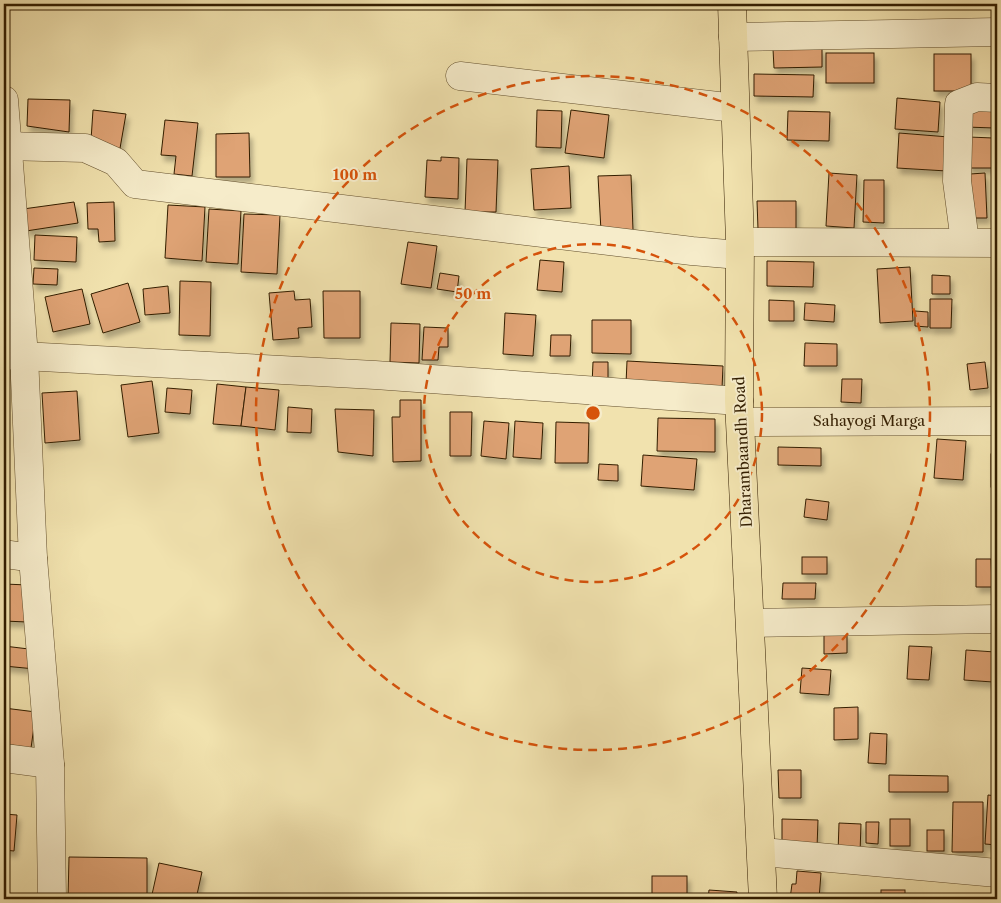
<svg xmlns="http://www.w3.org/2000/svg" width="1001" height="903" viewBox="0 0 1001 903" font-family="'Libre Caslon Text',serif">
<defs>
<filter id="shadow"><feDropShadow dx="3" dy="5.5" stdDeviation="2.5" flood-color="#0004"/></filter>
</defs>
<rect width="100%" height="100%" fill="#f1e2ae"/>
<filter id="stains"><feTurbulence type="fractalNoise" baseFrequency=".004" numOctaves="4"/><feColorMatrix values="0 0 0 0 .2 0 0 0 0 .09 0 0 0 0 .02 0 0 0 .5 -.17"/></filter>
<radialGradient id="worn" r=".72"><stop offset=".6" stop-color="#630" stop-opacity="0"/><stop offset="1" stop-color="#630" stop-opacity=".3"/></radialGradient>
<g fill="#dfa375" stroke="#321d00" filter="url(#shadow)">
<path d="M822,48V67L774,68L773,49Z"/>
<rect x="826" y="53" width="48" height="30"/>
<rect x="934" y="54" width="37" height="37"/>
<path d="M754,74L814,75L813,97L754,96Z"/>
<path d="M897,98L940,102L938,132L895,129Z"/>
<path d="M28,99L70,100L69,132L27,126Z"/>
<path d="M967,107L995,109L994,128L966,127Z"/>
<path d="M93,110L126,114L119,154L91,140Z"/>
<path d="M537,110L562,111L561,148L536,147Z"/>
<path d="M571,110L609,115L604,158L565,153Z"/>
<path d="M788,111L830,112L829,141L787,140Z"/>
<path d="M165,120L198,123L192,176L174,174L176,156L161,155Z"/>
<path d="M249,133L250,177H216V134Z"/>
<path d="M899,133L949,137L947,171L897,168Z"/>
<path d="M969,137L993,138V168H968Z"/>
<path d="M441,157L459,158L458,199L425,197L427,160L441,161Z"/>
<path d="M467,159L498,160L496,212H465Z"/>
<path d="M569,166L571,208L534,210L531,169Z"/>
<path d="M829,173L857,175L854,228L826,226Z"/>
<path d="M985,173L987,218H971L970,174Z"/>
<path d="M631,175L633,230L601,231L598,176Z"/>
<path d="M864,180H884V223L863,222Z"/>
<path d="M757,201H796V229H758Z"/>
<path d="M74,202L78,223L26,231L23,209Z"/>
<path d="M114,202L115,241L99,242L98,229H88L87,203Z"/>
<path d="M168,205L205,207L202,261L165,258Z"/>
<path d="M209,209L241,211L238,264L206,262Z"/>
<path d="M244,214L280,215L277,274L241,272Z"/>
<path d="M35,235L77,237L76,262L34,260Z"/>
<path d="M408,242L437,246L431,288L401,284Z"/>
<path d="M540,260L564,262L562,292L537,290Z"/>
<path d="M767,261L814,262L813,287L767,286Z"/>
<path d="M910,267L913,321L880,323L877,269Z"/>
<path d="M34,268L58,269L57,285L33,284Z"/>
<path d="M440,273L459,276L457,292L437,289Z"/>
<path d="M932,275L950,276V294H932Z"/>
<path d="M180,281L211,282L210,336L179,335Z"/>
<path d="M128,283L140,322L103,333L91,294Z"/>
<path d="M168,286L170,313L145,315L143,289Z"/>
<path d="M82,289L90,324L53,332L45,297Z"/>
<path d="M294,291L295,300L310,299L312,327L298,328L299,338L273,340L269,293Z"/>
<path d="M323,291H360V338H324Z"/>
<path d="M930,299H952L951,328H930Z"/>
<path d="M4,300H7L9,334H4Z"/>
<path d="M769,300L794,301V321H769Z"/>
<path d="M805,303L835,305L834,322L804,320Z"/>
<path d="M915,311L928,312V327L915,326Z"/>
<path d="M505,313L536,315L533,356L503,354Z"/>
<path d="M592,320H631V354L592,353Z"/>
<path d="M391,323L420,324L419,363L390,362Z"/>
<path d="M424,327L448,328V347H439L438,360H422Z"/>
<path d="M551,335H571L570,356H550Z"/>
<path d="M805,343L837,344V366H804Z"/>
<path d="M627,361L723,366L722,388L626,384Z"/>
<path d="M593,362H608V385H592Z"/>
<path d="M985,362L988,388L970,390L967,364Z"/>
<path d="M842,379H862L861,403L841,402Z"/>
<path d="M152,381L159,433L128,437L121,385Z"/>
<path d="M217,384L246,387L241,426L213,424Z"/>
<path d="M246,387L279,390L275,430L241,426Z"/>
<path d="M167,388L192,390L190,414L165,412Z"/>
<path d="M77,391L80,440L45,443L42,393Z"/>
<path d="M400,400H421V461L393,462L392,417H400Z"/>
<path d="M288,407L312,409L311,433L287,432Z"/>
<path d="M335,409L374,410L373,456L338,452Z"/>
<path d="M450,412H472L471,456H450Z"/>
<path d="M658,418L715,419V452L657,451Z"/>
<path d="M484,421L509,423L506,459L481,456Z"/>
<path d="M515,421L543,423L541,459L513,457Z"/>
<path d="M556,422L589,423L588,463H555Z"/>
<path d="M937,439L966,441L963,480L934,478Z"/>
<path d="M778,447L821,448V466L778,465Z"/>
<rect x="991" y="454" width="6" height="33"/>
<path d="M643,455L697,459L694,490L641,486Z"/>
<path d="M599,464L618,465V481L598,480Z"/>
<path d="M806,499L829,502L827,520L804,517Z"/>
<rect x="994" y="556" width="3" height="27"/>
<rect x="802" y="557" width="25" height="17"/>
<path d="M976,559H991L992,587H976Z"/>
<path d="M783,583H816L815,599H782Z"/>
<path d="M4,584L28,585L27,622L4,621Z"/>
<path d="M824,633H847V653L824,654Z"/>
<path d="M4,646L37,650L35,669L4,666Z"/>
<path d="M909,646L932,647L929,680L907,679Z"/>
<path d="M966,650L995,652L993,682L964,680Z"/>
<path d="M802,668L831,670L829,695L800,693Z"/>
<path d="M858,707V739L834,740V708Z"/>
<path d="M4,708L36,712L31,748L4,744Z"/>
<path d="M870,733L887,734L886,764L868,763Z"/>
<path d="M778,770H801V798H779Z"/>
<path d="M889,775L948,776V792H889Z"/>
<path d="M988,795L997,796V845L985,844Z"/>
<path d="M953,802H983V852H952Z"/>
<path d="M4,814L17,815L14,851L4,850Z"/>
<path d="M782,819L818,820L817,848H782Z"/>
<rect x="890" y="819" width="20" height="27"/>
<path d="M866,822H879L878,844L866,843Z"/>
<path d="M839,823L861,824L860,853H838Z"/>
<rect x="927" y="830" width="17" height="21"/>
<path d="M69,857L147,858V899H68Z"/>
<path d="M159,863L202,872L196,899H151Z"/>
<path d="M797,871L821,873L819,899H790L792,884H796Z"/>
<rect x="652" y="876" width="35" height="23"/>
<path d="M709,890L737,892L736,899H708Z"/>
<rect x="881" y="890" width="24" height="9"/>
<rect x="358" y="894" width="29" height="5"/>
</g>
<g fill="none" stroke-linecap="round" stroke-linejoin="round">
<g stroke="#624e2c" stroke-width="29">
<g id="minor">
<path d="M733,37L997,32"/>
<path d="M460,76L735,108"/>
<path d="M4,100L24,356L33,558L50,764L52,899"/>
<path d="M4,146L85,148L116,162L135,184L692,251L739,255"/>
<path d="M740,242L997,243"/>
<path d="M965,242L957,181L959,104L977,97L997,98"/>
<path d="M4,355L375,375L739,401"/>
<path d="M741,422L997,421"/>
<path d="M4,554L33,558"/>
<path d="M751,623L997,619"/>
<path d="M4,758L50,764"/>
<path d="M762,852L997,873"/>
</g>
</g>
<g stroke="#321d00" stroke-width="29">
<path id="major" d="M732,4L740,242L739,401L763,899"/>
</g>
<use href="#minor" stroke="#f6ecca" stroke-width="28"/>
<use href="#major" stroke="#f1e2ae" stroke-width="28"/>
</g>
<g fill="none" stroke="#d6530b" stroke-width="2.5" stroke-dasharray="9 6">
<circle cx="593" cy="413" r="169"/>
<circle cx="593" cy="413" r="337"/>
</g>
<g text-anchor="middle" stroke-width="4" stroke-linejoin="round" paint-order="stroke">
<g font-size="15" fill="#321d00" stroke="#f6ecca">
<text x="869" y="426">Sahayogi Marga</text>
<text transform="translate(743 452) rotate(-93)" y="5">Dharambaandh Road</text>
</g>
</g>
<circle cx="593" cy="413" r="8" fill="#d6530b" stroke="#f6ecca" stroke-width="2.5"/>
<g font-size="15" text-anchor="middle" font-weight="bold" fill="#d6530b" stroke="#f6ecca" stroke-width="4" stroke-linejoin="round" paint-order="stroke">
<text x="355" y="180">100 m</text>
<text x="473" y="299">50 m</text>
</g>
<rect width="1001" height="903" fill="none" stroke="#f1e2ae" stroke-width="20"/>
<rect x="5" y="5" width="991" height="893" fill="none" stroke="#321d00" stroke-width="2.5"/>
<rect x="10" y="10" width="981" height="883" fill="none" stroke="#321d00"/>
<rect width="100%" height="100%" filter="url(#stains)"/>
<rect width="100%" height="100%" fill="url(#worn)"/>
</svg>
